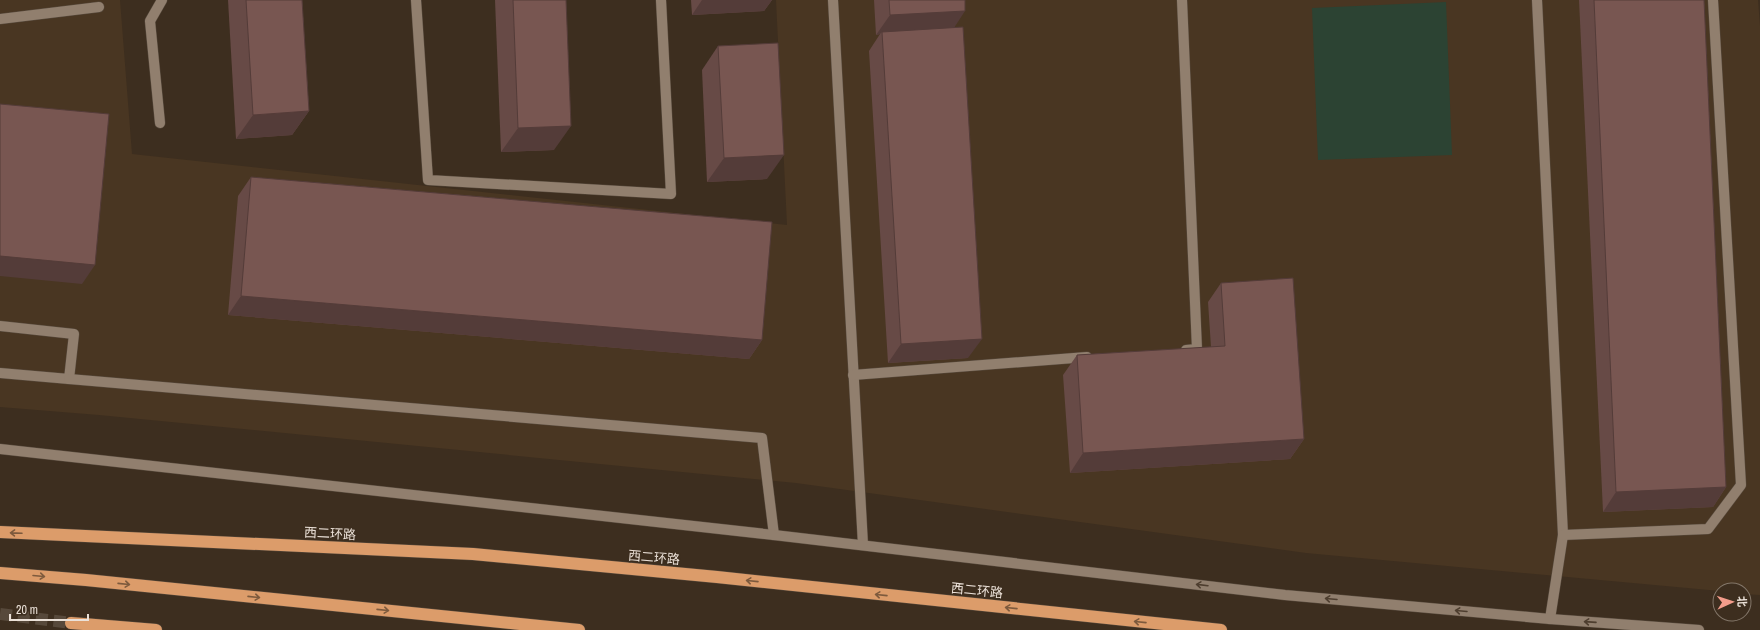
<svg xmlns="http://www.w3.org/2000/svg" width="1760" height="630" viewBox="0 0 1760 630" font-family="'Archivo Narrow','Noto Sans SC',sans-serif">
<rect width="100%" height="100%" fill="#3d2e1f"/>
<path fill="#493622" d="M0,0H120L132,154L787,225L776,0H1758L1760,26V595L1744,594V590H1720V591L1306,553L796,483L99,415L0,407Z"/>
<path fill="#2c4333" d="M1446,2L1452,155L1318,160L1312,8Z"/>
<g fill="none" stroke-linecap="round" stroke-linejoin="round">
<path stroke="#57493b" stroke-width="12" stroke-dasharray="12 6" stroke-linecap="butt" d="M0,614L71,623"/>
<g stroke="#584b3e" stroke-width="11">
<g id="lane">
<path d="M416,0L428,180L671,194L661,0"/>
<path d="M833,0L863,545"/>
<path d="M1182,0L1197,349L1186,350"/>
<path d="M1537,0L1563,535L1550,619"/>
<path d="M0,19L99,7"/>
<path d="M160,123L150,21L162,0"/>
<path d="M0,326L74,334L69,379L0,373"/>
<path d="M853,375L1087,357"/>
<path d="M69,379L762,438L774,535"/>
<path d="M1563,535L1708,529L1741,485L1713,0"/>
</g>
</g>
<g stroke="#584b3e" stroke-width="11">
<path id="secondary" d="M0,449L774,535L1285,595L1550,619L1699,630"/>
</g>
<g stroke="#584b3e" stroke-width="13">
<g id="highway">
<path d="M0,532L473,554L717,577L1221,630"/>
<path d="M0,573L86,580L579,630"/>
<path d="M71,623L156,630"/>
</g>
</g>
<use href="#lane" stroke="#917f6e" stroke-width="10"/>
<use href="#secondary" stroke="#917f6e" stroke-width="10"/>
<use href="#highway" stroke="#dc9c6a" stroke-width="12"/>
</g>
<g fill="#674a46">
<path d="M228,0H302L309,111L292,135L236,139Z"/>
<path d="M495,0H566L554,150L501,152Z"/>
<path d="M691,0H772L764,11L692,15Z"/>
<path d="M874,0H965L954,27L968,358L888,363L869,51L880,34L876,35Z"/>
<path d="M1579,0H1704L1726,487L1713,507L1603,512Z"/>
<path d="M718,46L767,179L707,182L702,70Z"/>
<path d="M251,177L762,340L749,359L228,315L238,196Z"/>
<path d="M1221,283L1304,439L1290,459L1070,473L1063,375L1077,355L1211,347L1208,302Z"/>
</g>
<g fill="#543c39">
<path d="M702,0H772L764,11L692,15Z"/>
<path d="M965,11L952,31L882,32L880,34L876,35L890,15Z"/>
<path d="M309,111L292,135L236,139L253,115Z"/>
<path d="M571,126L554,150L501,152L518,128Z"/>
<path d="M784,155L767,179L707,182L724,158Z"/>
<path d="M0,256L95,265L82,284L0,276Z"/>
<path d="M241,296L762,340L749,359L228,315Z"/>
<path d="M982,339L968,358L888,363L901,344Z"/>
<path d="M1304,439L1290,459L1070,473L1083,453Z"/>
<path d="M1726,487L1713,507L1603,512L1616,492Z"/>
</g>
<g fill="#785651" stroke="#543c39">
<path d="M246,0H302L309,111L253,115Z"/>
<path d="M513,0H566L571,126L518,128Z"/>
<path d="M889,0H965V11L890,15Z"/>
<path d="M1594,0H1704L1726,487L1616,492Z"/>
<path d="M963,27L982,339L901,344L882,32Z"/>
<path d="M778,43L784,155L724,158L718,46Z"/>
<path d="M0,104L109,114L95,265L0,256Z"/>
<path d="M251,177L772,222L762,340L241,296Z"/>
<path d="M1293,278L1304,439L1083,453L1077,355L1225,346L1221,283Z"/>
</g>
<defs><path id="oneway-shaft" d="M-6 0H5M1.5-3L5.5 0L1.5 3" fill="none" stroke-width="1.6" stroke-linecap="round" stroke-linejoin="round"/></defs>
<g stroke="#7d5a3d">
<use href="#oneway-shaft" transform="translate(16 533) rotate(-178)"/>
<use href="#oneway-shaft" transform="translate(39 576) rotate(5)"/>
<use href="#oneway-shaft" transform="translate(752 581) rotate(-174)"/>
<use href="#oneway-shaft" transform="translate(124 584) rotate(6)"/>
<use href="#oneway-shaft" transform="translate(881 595) rotate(-174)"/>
<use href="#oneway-shaft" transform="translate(254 597) rotate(6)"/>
<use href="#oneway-shaft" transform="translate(1011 608) rotate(-174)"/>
<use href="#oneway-shaft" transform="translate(383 610) rotate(6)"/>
<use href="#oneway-shaft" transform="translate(1140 622) rotate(-174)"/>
</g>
<g stroke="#4e3e2f">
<use href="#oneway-shaft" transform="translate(1202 585) rotate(-173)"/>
<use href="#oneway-shaft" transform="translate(1331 599) rotate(-175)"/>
<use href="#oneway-shaft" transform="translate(1461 611) rotate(-175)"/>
<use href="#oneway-shaft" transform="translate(1590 622) rotate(-176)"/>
</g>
<g text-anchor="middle" stroke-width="3" stroke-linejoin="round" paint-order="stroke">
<g font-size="13" fill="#ebe1d8" stroke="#3d2e1f">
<text transform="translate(330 533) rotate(3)" y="5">西二环路</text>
<text transform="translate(654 557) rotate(5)" y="5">西二环路</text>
<text transform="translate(977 590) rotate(6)" y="5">西二环路</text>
</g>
</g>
<g transform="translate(1732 602) rotate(87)"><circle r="19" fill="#3d2e1f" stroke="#837669"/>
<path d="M0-3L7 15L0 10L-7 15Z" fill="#f49d8c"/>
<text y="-6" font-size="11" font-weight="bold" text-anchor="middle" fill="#ebe1d8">北</text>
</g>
<path d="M10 614v6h78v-6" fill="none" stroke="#ebe1d8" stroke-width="2"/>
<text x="16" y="614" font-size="12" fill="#ebe1d8" stroke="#3d2e1f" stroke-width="3" paint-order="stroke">20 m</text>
</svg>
